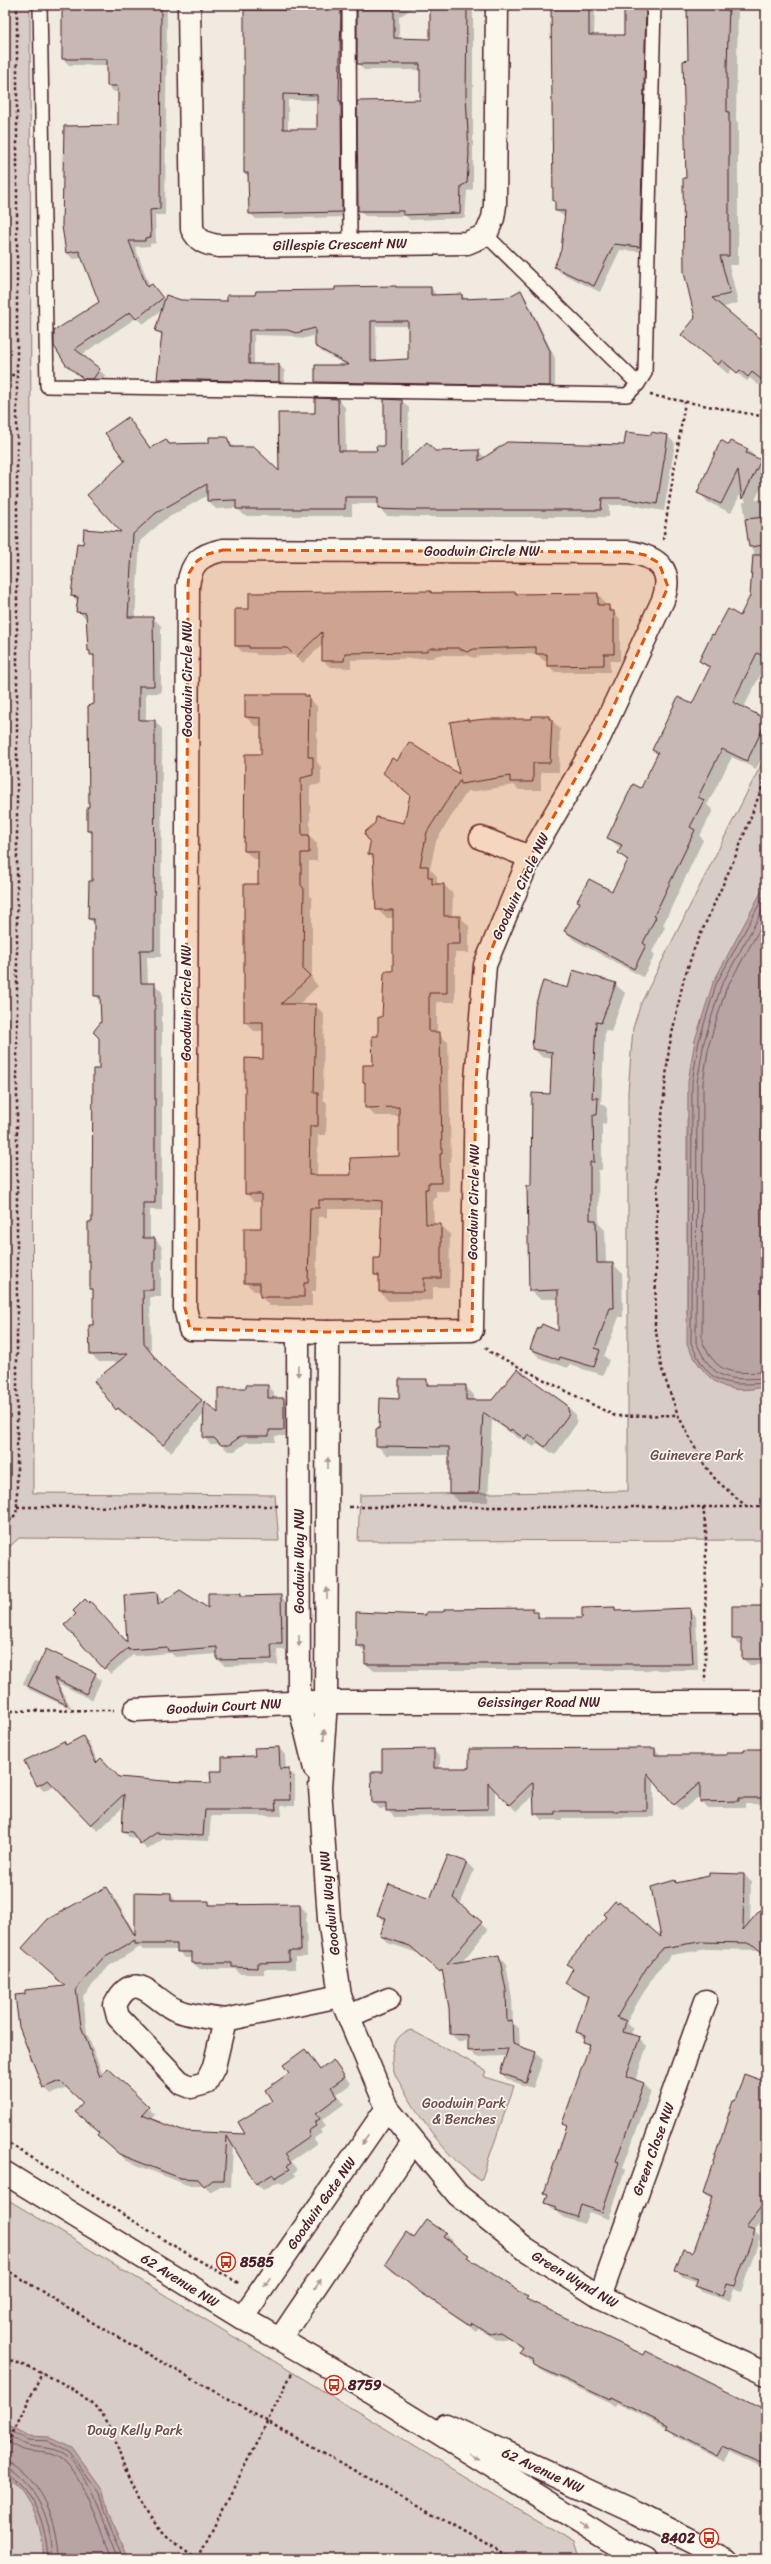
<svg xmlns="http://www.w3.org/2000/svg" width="771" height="2564" viewBox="0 0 771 2564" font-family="Sriracha,sans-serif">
<rect width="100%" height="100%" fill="#f0eae0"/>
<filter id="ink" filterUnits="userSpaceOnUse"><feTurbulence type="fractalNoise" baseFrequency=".025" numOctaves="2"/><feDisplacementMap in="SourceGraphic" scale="8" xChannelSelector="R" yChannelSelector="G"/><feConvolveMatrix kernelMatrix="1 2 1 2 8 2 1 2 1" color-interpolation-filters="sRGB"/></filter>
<g filter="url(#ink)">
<g fill="#d8ccc6" stroke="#917678">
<path d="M5,5H30L33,1493L275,1495L279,1541L19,1538L5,1551Z"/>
<path d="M766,755V883L751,913L687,1120V1314L766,1386V1540L358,1541L360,1495L628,1491V1092L633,1028L641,1003Z"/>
<path d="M411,2030L486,2070L484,2077L514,2086L481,2181C442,2155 418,2114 395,2075C389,2059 391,2035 411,2030Z"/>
<path d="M5,2198L574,2543L580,2559H5Z"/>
</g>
<g fill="#b8a4a2" stroke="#8c6f72">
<path d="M766,883V1386C723,1398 706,1380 687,1345L688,1082L695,1040L713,983Z"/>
<path d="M5,2423L29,2436L50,2437L72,2447L103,2490L108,2513L129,2559H44C41,2534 32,2486 5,2477Z"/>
</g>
<g fill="#0003" fill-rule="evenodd">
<path d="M63,5H167L165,215H155L156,243L150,244V246L135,247L150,287L152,285L165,301L228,302L256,296L397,288H431L437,296L462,295L467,300L508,298L520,292L526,298L555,358V391L322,388L316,382L348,366L322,352L316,345V335L302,339L293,336L254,335V365H279L285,371L284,387L164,385L158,379L163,337L157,330L163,309L143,324L136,318L81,355L106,376L99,384H91L74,371L55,346L100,302L83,258L73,259L67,253L63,226L119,126V92H114L108,86V65H69L63,59ZM376,326H409V360L377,361Z"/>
<path d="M245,5H350L347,217L256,219L250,213L249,177L245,173ZM288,100H318V130H288Z"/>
<path d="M358,5H473V189L467,191L465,218L410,220L406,216H365L359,210L421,101V70H364L358,64ZM411,9H431V40H399V17Z"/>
<path d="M552,5H595L594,36H625L626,5H649L646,252L620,250L600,292L561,273L555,267L562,251L565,217L556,211V203L554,200Z"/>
<path d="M688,5H738L736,120L738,123V265H729L738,303L721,308L761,340L766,334V384L762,380L758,385L750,378L747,381L732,369L728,374L682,334L696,318L687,179Z"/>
<path d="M338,400L345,407L346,452H378L385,447L401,400L409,408L408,460L436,452L479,451L485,458L625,446L652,437L667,436L675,443L664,511L630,505H609V517H415L387,516L379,508V504H352V516H245L237,508L216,509L208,501V495L164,520L140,541L135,618H153L161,626V693H146V721H155L162,729L161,957H147L148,984H154L162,992V1210H150V1239H155L162,1247L163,1269H161V1297H150L151,1352L169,1374L218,1415L247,1389L267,1386L274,1392V1399H283L290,1405V1436H275V1442H247L235,1451H228L221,1444H210L204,1437V1414L171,1452L117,1409L120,1362H99L91,1355L94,1291L91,1289V1263L89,1261L102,1022L101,1002L95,995V924L89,919L93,882V835L88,830L95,705V659L89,650L87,619L77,611L78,602L72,596L83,545L124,534L128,419L151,448L166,440L171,445L210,444L227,438L235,448L280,473L316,414Z"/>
<path d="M731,442L748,450L766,466V478L755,500L766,499V663L743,709L766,720V750L756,769L732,757L707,805L713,810L700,836L703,840L663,925L665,927L652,952L655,955L643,977L574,940L565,931L580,902L578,901L612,892L628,862L619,853L621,849L608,837L642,790L659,755L653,750L692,706L710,670L700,661L715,637L740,617L751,596L754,551L750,547L743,502H746L742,491L731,513L708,502L699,492Z"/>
<path d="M431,592L517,595L598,594L604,601V606H608L620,619V661H610V672H555L548,665V661H544L537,654L481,655L474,658L466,655H438L432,658L351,660V668L330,667L323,660V644L303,663L295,655H257L255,653L242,652L236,645L250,610V594Z"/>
<path d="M305,695L317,706V762L321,767V784L310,786V837L317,844V861H309V895L312,899V979L318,986L298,1005H315L324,1014L323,1099L327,1103L326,1135H318L317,1176H352L400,1157V1116H375L366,1107V1085L364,1082L374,1066L394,972V918H386L377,909L374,859L369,854L404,825L411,796L384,772L397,762L461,776L467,720L470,722L549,717L560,729L559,772H541V790H519L514,785L471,792L468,790L436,841L430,869L437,876V883L444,885L453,894L452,917H460L469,926V953H455V1002H437V1033L448,1042L451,1162H449V1191H436V1198H433L434,1225H441L450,1234L449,1287H433V1300L388,1301L380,1292V1279L375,1274L381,1253L382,1209H327V1217H318L316,1291H312V1306H270L261,1297V1291H254L245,1282L262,1229V1202H254L246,1193L264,1060V1031H254L245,1022L259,885V859H254L245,851L262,755V726H255L246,717Z"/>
<path d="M615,984L625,993L611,1032L605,1030L601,1103L607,1108L606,1124L602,1123V1170H598L599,1224L605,1230L606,1264H613L622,1273L623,1317H619L604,1356L609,1360L603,1375L569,1365L568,1368L540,1358L531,1349L541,1329L559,1332V1299H540L530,1290L532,1186L551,1095L553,1059L542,1057L533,1048L568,989Z"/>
<path d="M426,1380L432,1386H465L474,1395V1401L567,1406L576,1415L577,1423L555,1455L537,1443L534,1447L521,1438L520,1439L492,1420L488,1502H459L450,1492V1455H387L377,1446L380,1430L400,1400Z"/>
<path d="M156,1593L163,1602L209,1610L241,1594L243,1597L281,1596L287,1603L288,1650H277L278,1665L225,1666L218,1659V1654L175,1657L171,1653L135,1656L134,1654L111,1674L105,1668L129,1644Z"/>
<path d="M733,1607H766V1665H750L743,1659V1645H740L733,1639Z"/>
<path d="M614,1608L618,1612L689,1610L696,1616L698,1670H373L366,1664V1652L357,1645L427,1616L533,1610L543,1619H583Z"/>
<path d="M34,1662L95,1674L101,1681L92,1700L58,1683L72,1709L30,1690L23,1683Z"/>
<path d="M83,1737L89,1743L98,1762L119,1778L212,1784L223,1772L256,1757L255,1749L279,1748L285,1755L286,1770L295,1776V1806H281L282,1816H211L209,1841L163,1839L147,1850L137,1838L129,1837L123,1831L124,1806L98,1831L55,1786L44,1791L38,1785L64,1742L67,1745Z"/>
<path d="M655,1749L661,1756H728L766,1750V1804H745V1808H708L701,1801V1795L681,1811L654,1779V1817L562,1818V1820H542L535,1813V1794L516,1811L495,1789V1815L394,1817L387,1809H380L373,1802L383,1773L433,1750L440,1757V1769H470Z"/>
<path d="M448,1856L467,1863L474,1870L460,1905L488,1930L461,1963L499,1956L506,1964L512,1998L513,2023L519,2028L520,2048L536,2053L543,2060L533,2088L508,2080L501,2073L507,2056L476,2057L469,2050V2041H458L451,2034L450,2008L445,1975L418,1953L388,1943L381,1936L385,1922L379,1915L430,1900Z"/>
<path d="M744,1874L751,1882L750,1923L766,1905V1956L759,1950L707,1949L671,1955L654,1975L626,2022L633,2029L631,2035L639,2038L647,2046L635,2081L644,2084L651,2091L623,2167L625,2170L609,2219L589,2212L584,2224L565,2218L546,2203L549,2196L545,2192L567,2128L564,2124L590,2047L577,2031L588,1999L566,1982L574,1970L568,1964L663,1939L675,1882L677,1883Z"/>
<path d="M106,1889L113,1895L136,1935L170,1894L177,1902H208L212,1906L300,1905L306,1912L307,1957H295V1969H264V1974H240L236,1969H200L193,1963V1958H185L178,1950H143L140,1947L109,1966L83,1996L87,2034L103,2075L148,2108L155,2115L150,2119L182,2132L247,2136L274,2101L304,2051L321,2071L333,2062L351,2084L337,2094L344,2104L322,2120L326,2126L320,2130L322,2133L314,2138L316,2144L291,2161L297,2170L293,2173L296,2176L283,2184L279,2181L263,2190L257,2184L233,2145L231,2187L219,2186L211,2192L204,2185H187L127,2161L105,2142L84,2103L67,2088L51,2094L44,2087L66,1987Z"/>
<path d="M766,2066V2216L754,2231L760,2237L741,2292L734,2289L730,2302L702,2292L696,2286L698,2282L683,2277L677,2270L695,2250L713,2200L704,2193L735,2102L761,2081Z"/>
<path d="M427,2221L445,2234L452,2241L450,2243L474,2262L533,2304L766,2411V2470L730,2453L725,2462L674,2436L668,2428L618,2403L616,2406L542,2371L520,2352L522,2348L508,2338L497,2340L478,2328L476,2331L392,2271L386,2264L414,2239Z"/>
</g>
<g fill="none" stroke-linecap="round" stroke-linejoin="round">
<g stroke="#76545b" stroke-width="1">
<path d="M766,892L716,984L699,1041L692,1082L691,1343C709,1385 724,1386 766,1383"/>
<path d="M766,904L721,986L704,1042L697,1083L696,1342C714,1382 727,1380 766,1378"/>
<path d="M766,918L726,989L709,1044L703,1083L702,1341C718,1376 731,1373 766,1372"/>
<path d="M5,2428L28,2440L49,2441L69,2451L99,2492L105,2514L124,2559"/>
<path d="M5,2433C12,2437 19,2443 27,2445C40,2449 52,2446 65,2454C87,2468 107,2534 119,2559"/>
<path d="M5,2440C12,2444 19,2450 27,2451C39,2453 51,2451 62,2459C84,2476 100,2533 112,2559"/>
<path d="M5,2462C14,2462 19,2468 26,2474C48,2497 58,2527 59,2559"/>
<path d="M5,2468C13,2468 17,2474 23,2479C44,2501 52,2530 53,2559"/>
<path d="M5,2473C11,2474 14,2477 18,2482C39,2502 46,2530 48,2559"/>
</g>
</g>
<g fill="#c8b8b3" stroke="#4a1f2b" fill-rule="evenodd">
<path d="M551,5H589V35H624V6L646,7L640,247L614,244L594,286L554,267L561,250L565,211H555V201H553Z"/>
<path d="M687,5H729L727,66V112H729V256H720L730,294L712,298L766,343V383L752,372L748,377L740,370L737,373L722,360L718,365L681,335L695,318L684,272L683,178H686L683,61L688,60Z"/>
<path d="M62,6H161L160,209L150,210L151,237L145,238V241H129L147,287L152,284L163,298L136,319L130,312L75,349L100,369L93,379H84L66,365L54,346V331L99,302L79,251L66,253L62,226L64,126L118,125V89L117,86H107V59H62Z"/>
<path d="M316,7H341V9L339,101H341L342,212L249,214L248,173H244V10H316ZM283,94L317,95V129H283Z"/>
<path d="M357,9H394V38L430,39V9H467L466,94L469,154L467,183L461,186L460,213L403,215V211H358L357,101L420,100V64H357Z"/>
<path d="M396,286V287H431V295L462,294V299L508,297L521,290L550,351V386L315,382V365H349L315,346V328L296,333L287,330H249V364H279V382L157,379L162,333L155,331L166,295L181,300L227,301V295H255L256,291L335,290V287ZM371,321H408V359L371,361Z"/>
<path d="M315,398L338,399L339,451H377L376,446H384V399L402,400L401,466L427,442L435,451L479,450V461L507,442L624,445L626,432L651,435V432L668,435L657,504L622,498H602L601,510H407L378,509V497H345V509H236V500L207,501V484L156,513L133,534L128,617H153L154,686H139V720H155L154,950H140L141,983H155V1203H143V1238H155V1262H153V1290H143L144,1344L165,1370L202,1400L163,1445L118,1408L116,1410L94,1381L128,1354L90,1355L89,1325H93V1289H90V1261H88V1222H92L93,1069H99V1038L93,1032L101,1022L100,996H94V919H88L89,881H92V831H87V807H89L88,706L94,704V655H90V651H88L86,613L76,612L78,597L71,596L77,543L83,544L84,529L121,532L87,495L125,461L105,433L128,417L150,448L166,439L169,444L209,443V437H227L231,447H254L279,471L278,413H315Z"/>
<path d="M721,440L729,445L731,441L748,449L746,453L761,460L742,499L738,470L721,504L697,493Z"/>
<path d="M766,517V545L749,547L745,519Z"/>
<path d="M753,555H766V658L757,653L733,702L766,719V722L747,761L722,749L698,797L704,800L690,827L695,830L654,916L656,917L643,943L646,945L634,969L564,931L580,902L577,901L589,879L612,891L628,860L618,853L622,845L607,838L633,784L641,788L658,753L652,750L678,697L692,704L710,667L699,661L712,634L714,635L728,609L740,616L750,596Z"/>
<path d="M431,591V593L516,592V594L598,593V605H609V611H614V654H604V665L547,666V654H536V647L474,649L467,652L458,648H431L425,652L345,653L344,661H322V632L296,657L287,648H249V646H235V609H249V593Z"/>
<path d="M245,694H305V696H309L308,757H313V775L301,778L302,835H309V853H301V885L304,889L303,969L310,976L281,1004H316L314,1093H318V1126H310L309,1175H351L350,1158L399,1156V1107L365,1108V1082H363V1065H373L372,1036H378V1017H382L384,974L386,971H393V910H376L373,855L368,854L370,843L364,833L375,823L376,817L404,823L410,795L383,773L392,758L397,761L409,742L459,774L450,722L468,719V721L485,719H532V716H549V719H552L550,763H533V782H510V776L461,784L460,780L427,832L420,866H428V877H432V884H444V916H460V944H447V993H429V1032H440L442,1154H440L441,1183H428V1189H425L426,1224H441V1278H424V1292H379V1275H374V1258H379L380,1253L382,1201L370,1200H319V1208H310L308,1283H304V1297H260V1283H244V1228H261V1194H245V1058L263,1059V1022H244V884H258V851H244L245,754H261V718L245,717Z"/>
<path d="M573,970L616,983L601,1023L596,1022L593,1081L592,1098H598L597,1115H593L594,1162H590V1220H596L597,1263H613L614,1308H610L595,1348L600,1350L594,1367L560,1357L559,1360L530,1349L538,1327L540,1328L542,1324L558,1331V1290L529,1291L527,1185H531L532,1093L550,1094L552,1052L532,1049L535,1006L543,981L568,988Z"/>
<path d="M517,1369L567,1405L569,1414L545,1447L528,1434L525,1439L511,1429L510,1431L483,1412L479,1493H449V1447L376,1446V1429H379L380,1398L399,1399V1379H427V1385H466V1400H492Z"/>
<path d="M246,1385H268V1398H284V1430H269V1436H241L229,1445H221L214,1438H203L204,1401L218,1413V1388H246Z"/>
<path d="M180,1590L208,1608V1593H241V1596L281,1595L282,1644H271L272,1659L217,1660V1647L168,1651L167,1647L128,1650V1648L104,1669L64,1625L76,1614L73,1611L85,1599L89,1603L90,1601L127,1642L124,1595L157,1592L158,1605Z"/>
<path d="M732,1606H765V1659H742V1639H732Z"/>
<path d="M615,1607V1611L690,1608L693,1664H365V1646H356V1612L426,1615V1612H443L445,1609L533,1608V1612H538V1618H582V1608Z"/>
<path d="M46,1649L96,1673L86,1694L54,1678L67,1705L28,1686Z"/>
<path d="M83,1736L96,1763L101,1758L119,1777L164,1781L211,1783L210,1771H222V1757L255,1756L254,1748L279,1747L280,1769L289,1768L290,1800H275L276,1810H205L203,1836L156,1833L140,1844L132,1832L122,1831L124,1794L91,1825L48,1780L37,1786L24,1761L64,1741L66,1745Z"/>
<path d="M655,1748V1755H727V1752H744V1749H766V1795H762V1798H739V1801L700,1802V1783L674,1805L647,1773V1811H555V1814H534L533,1782L509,1805L488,1783V1809L386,1811V1803H372L371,1772H382V1750L434,1749V1768H469V1749Z"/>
<path d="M448,1855L467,1862L453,1898L482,1922L447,1964L499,1955L506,1990L507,2021L512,2020L513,2044L536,2052L526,2082L500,2073L508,2049L468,2051V2035L450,2034L449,2008L442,1969L440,1972L410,1946L380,1936L386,1918L377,1915L389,1884L430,1899Z"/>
<path d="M709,1873L744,1874L743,1930L766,1903V1956L751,1943L699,1942L663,1948L647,1967L617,2017L626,2021L623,2032L640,2037L626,2076L644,2083L616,2161L619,2162L602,2212L581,2205L577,2217L556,2210L557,2207L545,2203L548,2194L544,2193L567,2126L562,2124L590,2044L583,2042L585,2035L576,2032L588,1996L565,1983L573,1968L566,1964L607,1917L604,1914L615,1901L618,1903L619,1901L661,1937L651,1887L675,1880L676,1883L709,1876Z"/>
<path d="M106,1887L135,1936V1892L171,1893V1901H209V1905L300,1904L301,1951H289V1962L258,1963V1968L232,1967V1963H192V1952H177V1944H135V1940L102,1959L76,1989L81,2026L100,2077L108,2068L149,2107L142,2115L182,2131L245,2134L238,2122L272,2101L265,2090L289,2073L283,2065L305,2049L320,2070L333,2060L345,2077L331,2087L338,2097L316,2113L320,2119L314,2122L316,2126L308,2131L310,2137L285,2154L291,2163L287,2166L290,2169L275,2178L273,2174L256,2184L227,2136L224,2180H212L204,2186L198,2179L180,2178L119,2154L97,2135L99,2132L75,2112L83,2103L60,2081L43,2088L19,2027L15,1995L25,1994V1990L65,1986L22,1948L48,1919Z"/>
<path d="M744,2074L766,2082V2198L764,2204L746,2227L755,2230L735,2286L727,2284L723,2296L695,2286L698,2278L675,2271L683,2249L692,2252L694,2250L713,2197L703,2193L733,2101H735Z"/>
<path d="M427,2220L446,2233L443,2237L469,2255L467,2257L528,2297L526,2299L644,2355L646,2351L766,2411V2466L723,2447L718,2456L666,2429L668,2425L611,2397L610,2400L534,2365L533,2359L519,2352L522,2346L500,2332L490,2334L471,2322L470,2325L417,2290L385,2264L406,2232L414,2238Z"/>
</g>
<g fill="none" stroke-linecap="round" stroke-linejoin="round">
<g stroke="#4a1f2b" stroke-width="16">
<g id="lane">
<path d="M40,5L47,386L627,395L638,384L645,373L654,5"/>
<path d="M349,5L350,244"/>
<path d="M486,235L638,384"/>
</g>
</g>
<g stroke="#4a1f2b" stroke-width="25">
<g id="street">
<path d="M189,5L192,229C198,241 205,244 219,246L467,243L486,235L493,218L495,205L497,5"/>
<path d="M223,550L629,552C658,557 674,569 663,600L599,738L530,857L485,965L476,1081L472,1330L328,1332L190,1329L185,1308L188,586C191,562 200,555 223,550Z"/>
<path d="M481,838L530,857"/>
<path d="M298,1332L299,1703L315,1769"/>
<path d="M328,1332L326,1702L320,1788L329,1919L340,1996L387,2108L458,2195L525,2249L600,2297L766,2374"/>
<path d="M135,1710L313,1702H766"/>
<path d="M349,2016L389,1999"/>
<path d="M225,2020C208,2018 192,2016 176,2010C154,2001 135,1965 115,2005L118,2017L181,2083L191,2087L206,2083L214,2067L225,2020L340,1996"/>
<path d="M600,2297L706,2001"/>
<path d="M242,2318L387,2108"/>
<path d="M280,2339L413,2142"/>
</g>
</g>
<g stroke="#4a1f2b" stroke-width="25">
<g id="secondary">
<path d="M5,2173L242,2318L358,2384L616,2544L645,2559"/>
<path d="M446,2425L636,2513L726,2559"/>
</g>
</g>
<g stroke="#4a1f2b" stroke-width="2.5" stroke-dasharray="3 3" stroke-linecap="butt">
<path d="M5,375H16"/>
<path d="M650,395L766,417"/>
<path d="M663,540L685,402"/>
<path d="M486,1347L490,1352L615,1416L678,1415"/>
<path d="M17,1507L278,1506"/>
<path d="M349,1507H766"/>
<path d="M703,1507L706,1530L705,1681"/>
<path d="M747,1507L716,1480L703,1463L678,1415L661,1367L655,1324L658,1155L669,1048L683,982L694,949L737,853L766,777"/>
<path d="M5,1514L11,1520"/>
<path d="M5,1526L16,1514L17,1507V5"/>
<path d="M5,1711L114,1710"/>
<path d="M5,2141L169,2243L240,2284"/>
<path d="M5,2269L100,2327L511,2559"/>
<path d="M5,2358C37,2371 79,2386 102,2414C113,2428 117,2447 123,2464C138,2505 161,2537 199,2559"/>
<path d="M5,2449L42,2373"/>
<path d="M198,2558L293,2371"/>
</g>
<use href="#lane" stroke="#fbf7ec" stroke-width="13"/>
<use href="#street" stroke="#fbf7ec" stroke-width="22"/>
<use href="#secondary" stroke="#fbf7ec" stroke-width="22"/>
</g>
<defs><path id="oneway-solid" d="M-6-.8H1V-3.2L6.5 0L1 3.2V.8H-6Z"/></defs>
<g fill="#ab9695">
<use href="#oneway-solid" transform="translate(298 1371) rotate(89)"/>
<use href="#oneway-solid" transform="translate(328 1463) rotate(-90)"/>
<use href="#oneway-solid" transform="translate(327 1593) rotate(-90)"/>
<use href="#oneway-solid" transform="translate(299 1641) rotate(90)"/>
<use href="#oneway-solid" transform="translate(324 1735) rotate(-86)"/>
<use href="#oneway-solid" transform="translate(365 2140) rotate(125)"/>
<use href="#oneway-solid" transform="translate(267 2282) rotate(125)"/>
<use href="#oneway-solid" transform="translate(318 2284) rotate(-56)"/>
<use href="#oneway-solid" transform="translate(474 2456) rotate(32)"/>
<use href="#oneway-solid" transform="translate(584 2525) rotate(32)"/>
</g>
</g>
<path fill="#e0560e" fill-opacity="0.2" stroke="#e0560e" stroke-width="3" stroke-dasharray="8 5" stroke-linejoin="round" d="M223,550L629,552L645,555L659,563L668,587L599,738L530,857L485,965L476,1081L472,1330L328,1332L190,1329L185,1308L188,586L189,573L197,561L208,554Z"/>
<defs>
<g id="bus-ring" transform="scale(1)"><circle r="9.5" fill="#fbf7ec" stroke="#c8321e" stroke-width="1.5"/><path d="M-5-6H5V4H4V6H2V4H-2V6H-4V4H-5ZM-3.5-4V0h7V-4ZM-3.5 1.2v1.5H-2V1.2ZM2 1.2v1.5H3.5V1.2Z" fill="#c8321e"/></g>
</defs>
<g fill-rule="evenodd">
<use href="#bus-ring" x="226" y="2262"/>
<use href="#bus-ring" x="334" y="2385"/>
<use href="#bus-ring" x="709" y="2538"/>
</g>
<g text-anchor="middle" stroke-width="3.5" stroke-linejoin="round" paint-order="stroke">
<g font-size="14" fill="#4a1f2b" stroke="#fbf7ec">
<text transform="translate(340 244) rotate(-1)" y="5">Gillespie Crescent NW</text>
<text x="482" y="556">Goodwin Circle NW</text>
<text transform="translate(187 679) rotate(-90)" y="5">Goodwin Circle NW</text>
<text transform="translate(520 886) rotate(-65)" y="5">Goodwin Circle NW</text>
<text transform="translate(186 1003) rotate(-90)" y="5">Goodwin Circle NW</text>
<text transform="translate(473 1202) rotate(-89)" y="5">Goodwin Circle NW</text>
<text transform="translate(299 1561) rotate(-90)" y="5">Goodwin Way NW</text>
<text x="539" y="1707">Geissinger Road NW</text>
<text transform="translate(224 1706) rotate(-3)" y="5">Goodwin Court NW</text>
<text transform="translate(329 1903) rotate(-96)" y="5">Goodwin Way NW</text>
<text transform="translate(653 2149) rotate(-70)" y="5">Green Close NW</text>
<text transform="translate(321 2203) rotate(-55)" y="5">Goodwin Gate NW</text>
<text transform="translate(575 2279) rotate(31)" y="5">Green Wynd NW</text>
<text transform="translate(180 2280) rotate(32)" y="5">62 Avenue NW</text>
<text transform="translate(543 2470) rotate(25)" y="5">62 Avenue NW</text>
</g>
<g font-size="14" fill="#6e4a52" stroke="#fbf7ec">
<text x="697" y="1460">Guinevere Park</text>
<text x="464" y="2108">Goodwin Park<tspan x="464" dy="16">&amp; Benches</tspan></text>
<text x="135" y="2435">Doug Kelly Park</text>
</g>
<g font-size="14" font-weight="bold" fill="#4a1f2b" stroke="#fbf7ec" text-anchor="start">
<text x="240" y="2267">8585</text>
<text x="348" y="2390">8759</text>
<text x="695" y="2543" text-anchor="end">8402</text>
</g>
</g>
<rect width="771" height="2564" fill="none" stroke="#fbf7ec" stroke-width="20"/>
<rect x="10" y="10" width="751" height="2544" fill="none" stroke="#4a1f2b" stroke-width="1.5" filter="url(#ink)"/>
</svg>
